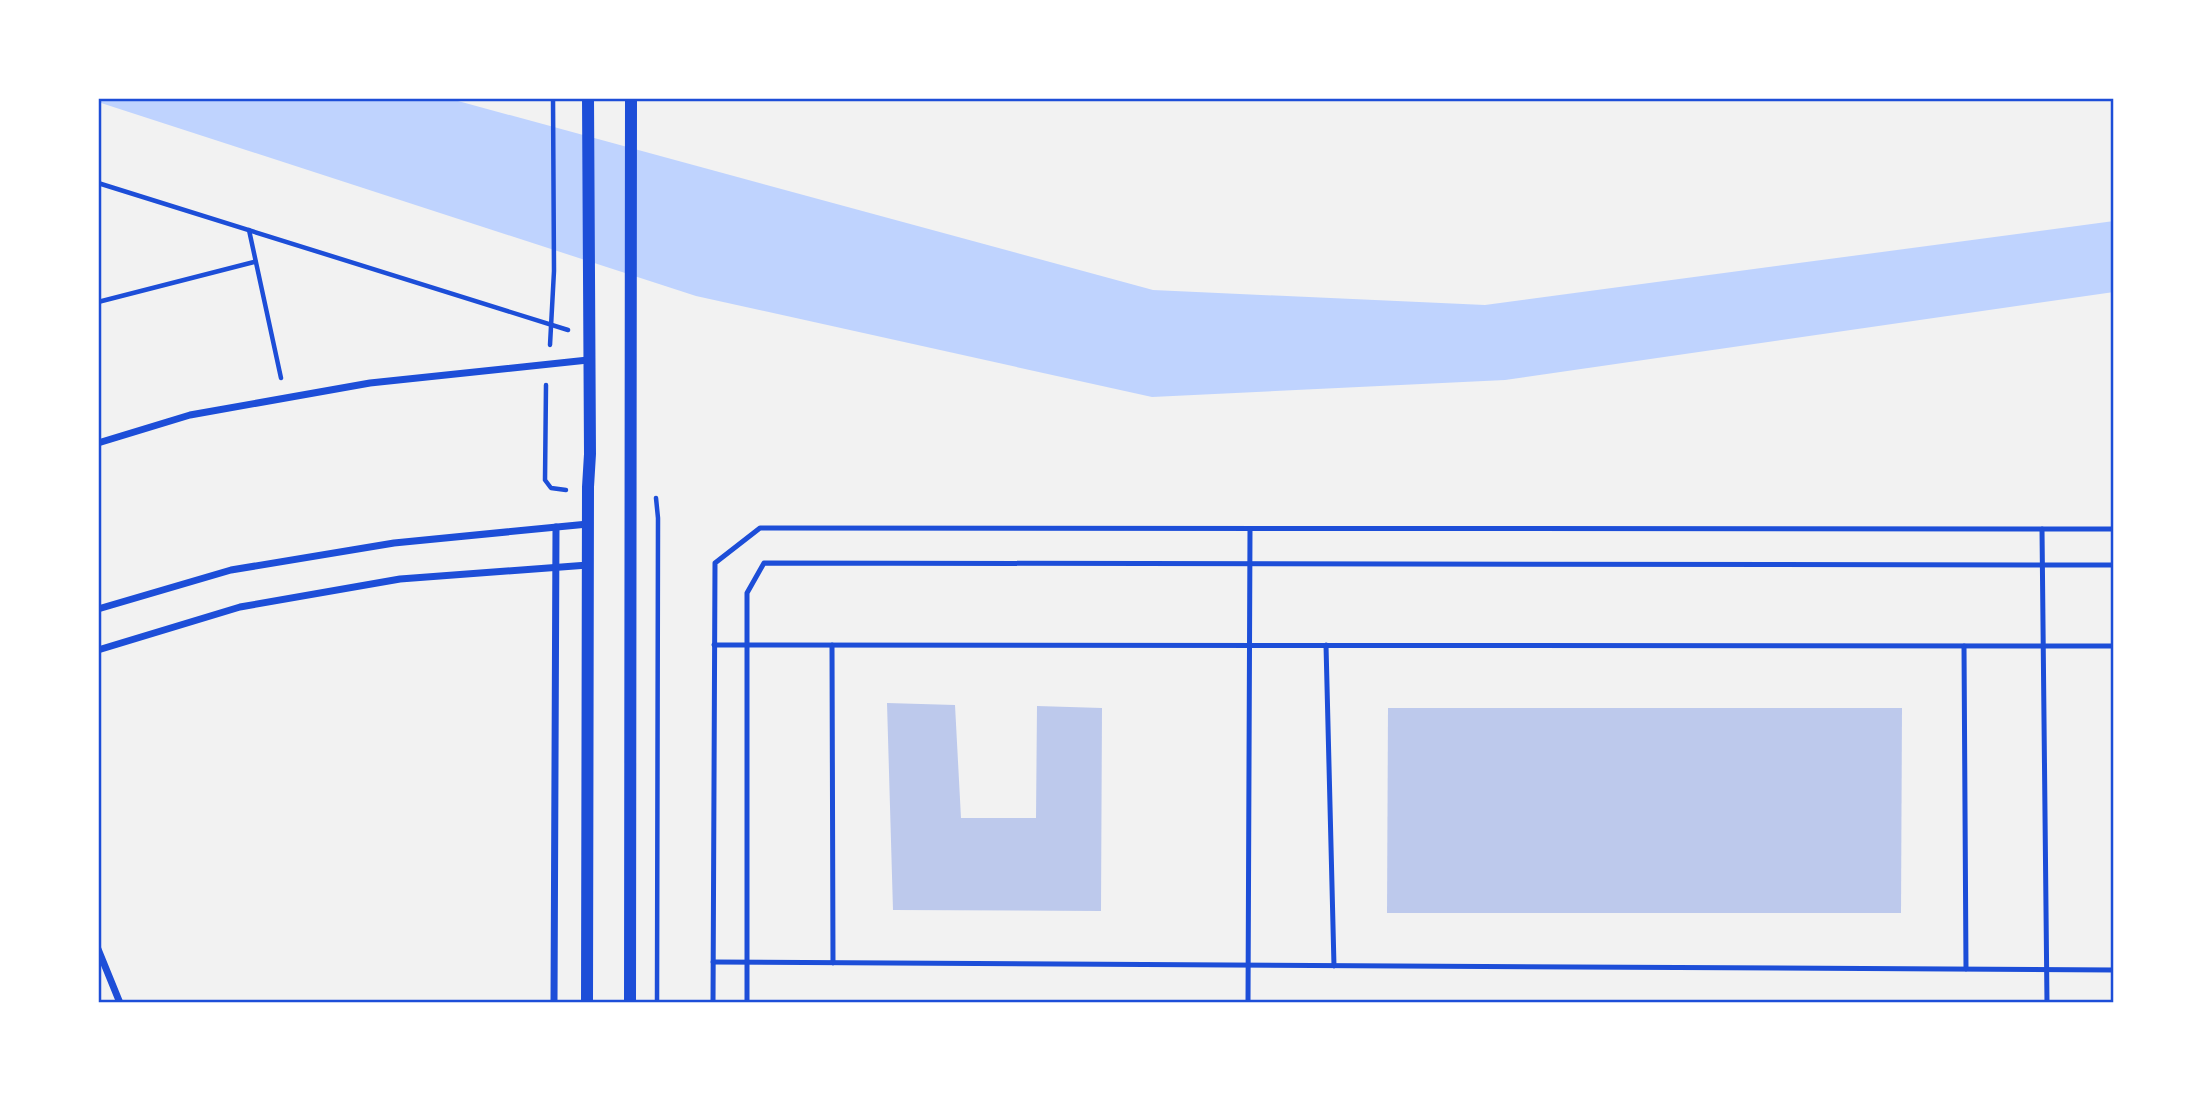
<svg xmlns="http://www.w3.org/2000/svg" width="2212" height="1101" viewBox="0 0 2212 1101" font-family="Poppins,sans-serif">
<rect width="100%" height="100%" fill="#f2f2f2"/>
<path fill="#bfd3fe" d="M98,98H447L1153,290L1485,305L2114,221V292L1505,380L1152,397L696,296L98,102Z"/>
<g fill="#bdc9ec">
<path d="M887,703L955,705L961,818H1036L1037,706L1102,708L1101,911L893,910Z"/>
<path d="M1388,708H1902L1901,913H1387Z"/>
</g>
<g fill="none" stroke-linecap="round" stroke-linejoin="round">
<g stroke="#1d4ed8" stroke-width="4.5">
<path d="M98,183L568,330"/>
<path d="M249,230L281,378"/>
<path d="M98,302L254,262"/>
<path d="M550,345L554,271L553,98"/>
<path d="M546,385L545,480L551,488L566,490"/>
<path d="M656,498L658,518L657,1003"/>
</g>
<g stroke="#1d4ed8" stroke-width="5">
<path d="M2042,529L2047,1003"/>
<path d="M714,645L2114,646"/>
<path d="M832,645L833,963"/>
<path d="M1326,645L1334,966"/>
<path d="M1964,646L1966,969"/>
<path d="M713,962L2114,970"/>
<path d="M713,1003L715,563L760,528L2114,529"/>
<path d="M747,1003V593L764,563L2114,565"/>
<path d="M1248,1003L1250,529"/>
</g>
<g stroke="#1d4ed8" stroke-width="7">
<path d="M98,443L190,415L370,383L588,360"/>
<path d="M98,609L231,570L394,543L588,524"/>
<path d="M98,650L240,607L400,579L588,565"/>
<path d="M98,949L120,1003"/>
<path d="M554,1003L556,527"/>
</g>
<g stroke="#1d4ed8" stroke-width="12">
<path d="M587,1003L588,487L590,454L588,98"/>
<path d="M630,1003L631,98"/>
</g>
</g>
<rect width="2212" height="1101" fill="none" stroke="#ffffff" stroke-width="200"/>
<rect x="100" y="100" width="2012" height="901" fill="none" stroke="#1d4ed8" stroke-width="2.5"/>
</svg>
